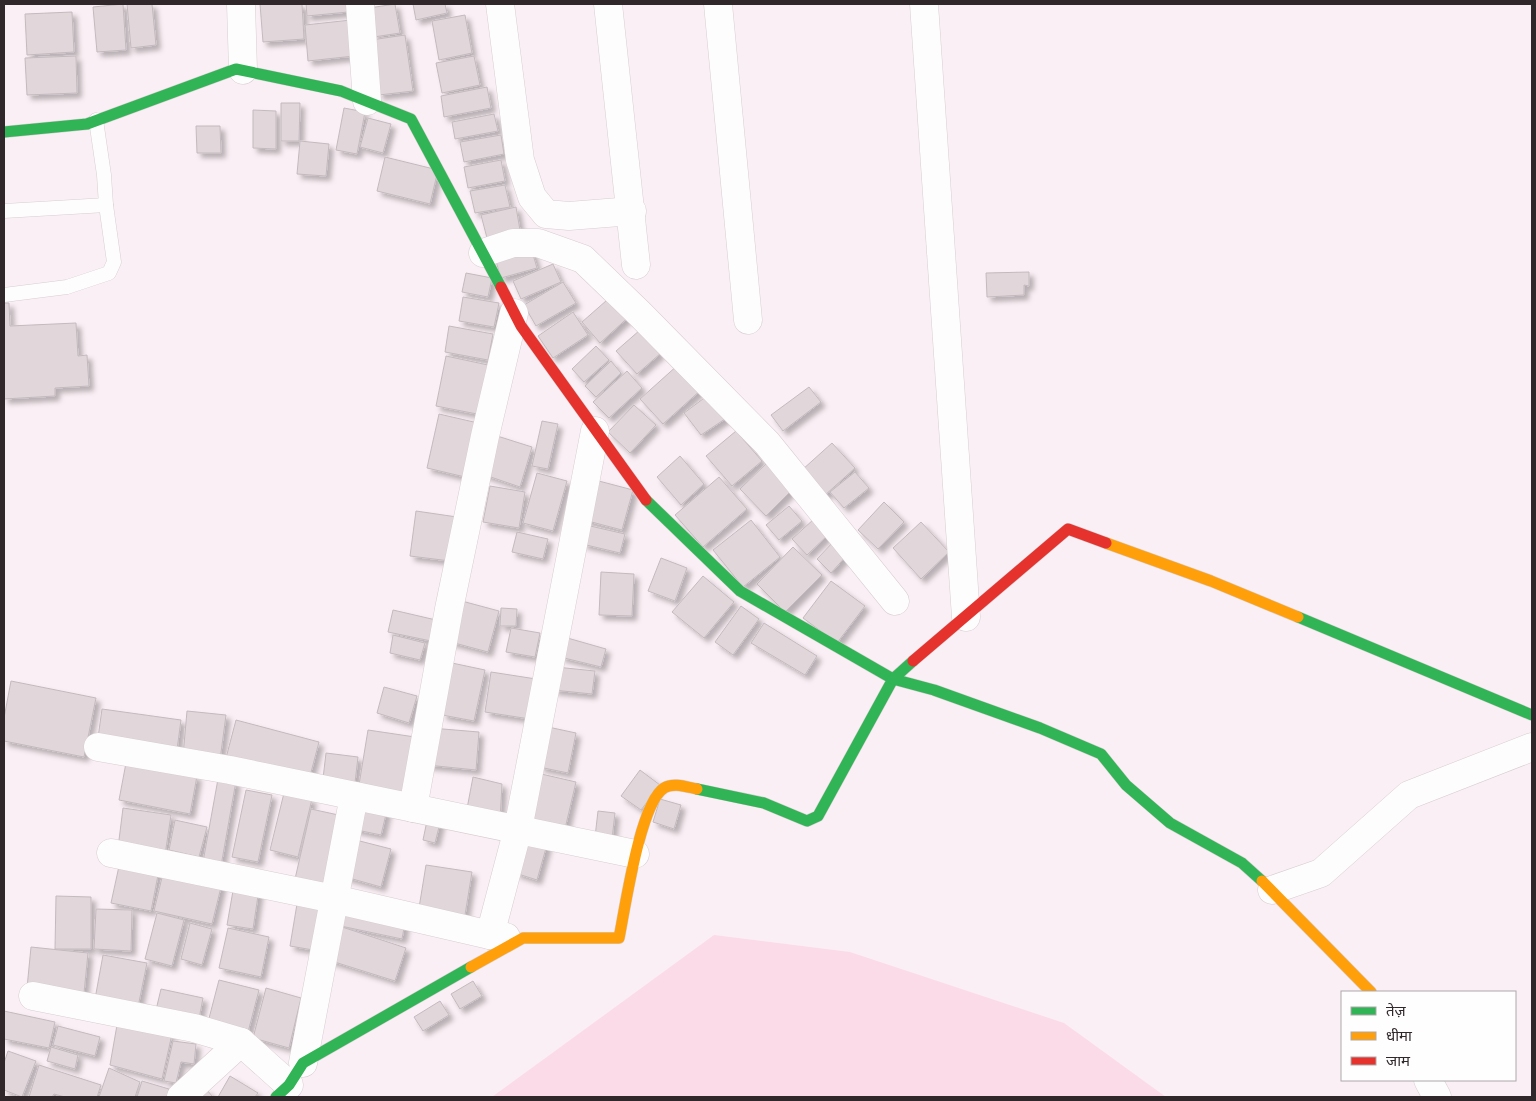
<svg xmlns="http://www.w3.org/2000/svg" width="1536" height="1101" viewBox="0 0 1536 1101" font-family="'Archivo Narrow','Noto Sans Devanagari',sans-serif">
<defs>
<filter id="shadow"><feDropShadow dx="4.5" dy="4.5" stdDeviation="2.5" flood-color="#0004"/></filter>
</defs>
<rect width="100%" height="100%" fill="#faeff4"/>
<path fill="#fcdbe9" d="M714,935L850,952L1064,1023L1166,1097H492Z"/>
<g fill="#e1d7db" stroke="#c3babe" filter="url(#shadow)">
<path d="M123,4L126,50L97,52L93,7Z"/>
<path d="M127,4H152L156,45L131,48Z"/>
<path d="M260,4H302L304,39L263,42Z"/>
<path d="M306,4H347L348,12L307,16Z"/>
<path d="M395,4L400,33L374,37L369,8Z"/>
<path d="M413,4H445L447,13L416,20Z"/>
<path d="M72,12L74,52L27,55L25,14Z"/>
<path d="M465,15L472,53L439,60L432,21Z"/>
<path d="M351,20L354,56L308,61L305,25Z"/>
<path d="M405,35L413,91L379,95L371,40Z"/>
<path d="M76,56L77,93L27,95L25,58Z"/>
<path d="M474,56L480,85L442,93L436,63Z"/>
<path d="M487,87L491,108L444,117L441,96Z"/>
<path d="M281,103H300L299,141H281Z"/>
<path d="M344,108L365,112L357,154L336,150Z"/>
<path d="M253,110L276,111V149L253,148Z"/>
<path d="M494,114L498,131L455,139L452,122Z"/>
<path d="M368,118L391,124L383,153L360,147Z"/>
<path d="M196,126H220L221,153H197Z"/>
<path d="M501,135L504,154L464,162L460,142Z"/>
<path d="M300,141L329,144L326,176L297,174Z"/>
<path d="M385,157L438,170L430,204L377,191Z"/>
<path d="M501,160L505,181L468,188L464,167Z"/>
<path d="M505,185L510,207L475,213L470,191Z"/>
<path d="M516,207L520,230L487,238L481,215Z"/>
<path d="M531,248L537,268L501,278L495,258Z"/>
<path d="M553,264L561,282L521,299L513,281Z"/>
<path d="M1029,272V286L1024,285V295L987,297L986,273Z"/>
<path d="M466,273L492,278L488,297L462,292Z"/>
<path d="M563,282L576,303L536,326L524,305Z"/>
<path d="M615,293L633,313L600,343L582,322Z"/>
<path d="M463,297L499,303L494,327L459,321Z"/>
<path d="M4,303H9L10,326L76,323L78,356L87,355L89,386L55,388V396L4,399Z"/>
<path d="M573,312L588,335L553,358L538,336Z"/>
<path d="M449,326L493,334L488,360L445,352Z"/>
<path d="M640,330L661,353L637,374L616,351Z"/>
<path d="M596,346L609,360L584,382L572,369Z"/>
<path d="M446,356L488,365L477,414L436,406Z"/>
<path d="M611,361L621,373L596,397L585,386Z"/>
<path d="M679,364L702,389L663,424L640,399Z"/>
<path d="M627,371L642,388L609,418L593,402Z"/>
<path d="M809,387L821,402L783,431L771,415Z"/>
<path d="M711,393L728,417L701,435L684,413Z"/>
<path d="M634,405L656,425L630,453L608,432Z"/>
<path d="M439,414L478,423L465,477L427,468Z"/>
<path d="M542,421L558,424L548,469L532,466Z"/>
<path d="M736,431L762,461L732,486L706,456Z"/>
<path d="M494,435L532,447L520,487L482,474Z"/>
<path d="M832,443L855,468L824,496L802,470Z"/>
<path d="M680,456L704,484L681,505L657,477Z"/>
<path d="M770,460L796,486L766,516L740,489Z"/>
<path d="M855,472L869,488L844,508L830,492Z"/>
<path d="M537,473L567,481L553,531L523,523Z"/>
<path d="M719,477L747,509L703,547L675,515Z"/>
<path d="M595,480L633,490L622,530L584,520Z"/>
<path d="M490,486L525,492L519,528L483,522Z"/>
<path d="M884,502L904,522L878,549L858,530Z"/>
<path d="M789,506L802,521L779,540L766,525Z"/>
<path d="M416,511L457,517L450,561L410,556Z"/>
<path d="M814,519L829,534L807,555L792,539Z"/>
<path d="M751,520L780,557L743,587L713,550Z"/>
<path d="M921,522L949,552L921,579L893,548Z"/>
<path d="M586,525L625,534L620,553L582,544Z"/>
<path d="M517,532L548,539L543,559L512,552Z"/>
<path d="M834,541L848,554L831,573L817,559Z"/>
<path d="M793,547L822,575L785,612L757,584Z"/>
<path d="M661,558L687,568L675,601L648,591Z"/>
<path d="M601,572L634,574L632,616L599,615Z"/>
<path d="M703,576L734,602L704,638L672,612Z"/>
<path d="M831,581L865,606L837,643L803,618Z"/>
<path d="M458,600L499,611L488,652L447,641Z"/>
<path d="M741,606L759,619L733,655L715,642Z"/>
<path d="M501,608L517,609L516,626H500Z"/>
<path d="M393,610L436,620L431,641L388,632Z"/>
<path d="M764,623L817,656L805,675L751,643Z"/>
<path d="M511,628L540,633L535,657L506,652Z"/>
<path d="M393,635L425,643L420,660L390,653Z"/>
<path d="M564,637L606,649L601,667L560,657Z"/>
<path d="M452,663L485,670L474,721L442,715Z"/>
<path d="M556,667L595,671L592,694L553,690Z"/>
<path d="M491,672L536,679L530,719L485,712Z"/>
<path d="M11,681L96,698L84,757L4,741V718Z"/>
<path d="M384,687L417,696L409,723L377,713Z"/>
<path d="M102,709L181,720L176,757L97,745Z"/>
<path d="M187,711L226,715L220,760L183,756Z"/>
<path d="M236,720L319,742L309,780L226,758Z"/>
<path d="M548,727L576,733L568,773L539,767Z"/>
<path d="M431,728L479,732L476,770L427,765Z"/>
<path d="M368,730L415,737L405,798L358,791Z"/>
<path d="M326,753L358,757L354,791L322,787Z"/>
<path d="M126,763L197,776L190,814L119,800Z"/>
<path d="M640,770L660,785L641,810L621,796Z"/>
<path d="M537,773L576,782L564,833L525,825Z"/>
<path d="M473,777L502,784L500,820L466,814Z"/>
<path d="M218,779L236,781L221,866L203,862Z"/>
<path d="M246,790L272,795L258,862L232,857Z"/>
<path d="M284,793L312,799L298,857L270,850Z"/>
<path d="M660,799L681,805L674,829L653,822Z"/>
<path d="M357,805L387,810L381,835L352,829Z"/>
<path d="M123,808L171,815L165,855L118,848Z"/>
<path d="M311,809L343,816L326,886L295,879Z"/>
<path d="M598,811L615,813L612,839L595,837Z"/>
<path d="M428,816L441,819L435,843L423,840Z"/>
<path d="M175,820L207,827L199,857L169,850Z"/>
<path d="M526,835L548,841L537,880L515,873Z"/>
<path d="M352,839L391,849L381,887L342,876Z"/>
<path d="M121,857L160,865L151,911L111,903Z"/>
<path d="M426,865L472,872L464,921L418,914Z"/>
<path d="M164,869L222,883L212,924L154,911Z"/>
<path d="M234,885L259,889L253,929L227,925Z"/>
<path d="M56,896L91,897V949H55Z"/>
<path d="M298,898L321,902L313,950L290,946Z"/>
<path d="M341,903L406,917L402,939L336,925Z"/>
<path d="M96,909L132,910L131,951L94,949Z"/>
<path d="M157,913L184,920L172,966L145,959Z"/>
<path d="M190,923L212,929L202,965L181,959Z"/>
<path d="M336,925L406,948L395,981L325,959Z"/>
<path d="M228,928L269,937L261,977L219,968Z"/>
<path d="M31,947L88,953L84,993L27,988Z"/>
<path d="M103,955L147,963L138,1007L95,999Z"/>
<path d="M219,980L259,990L247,1036L207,1026Z"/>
<path d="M473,981L482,996L460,1009L451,994Z"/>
<path d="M266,988L301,998L289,1048L253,1038Z"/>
<path d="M161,989L203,998L199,1019L156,1010Z"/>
<path d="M440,1001L449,1015L423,1031L414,1017Z"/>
<path d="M4,1011L55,1022L49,1048L4,1039Z"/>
<path d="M117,1025L172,1034L162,1079L110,1065Z"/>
<path d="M58,1026L100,1037L95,1056L53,1045Z"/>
<path d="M173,1041L196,1044L194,1064L181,1062L176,1083L164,1081Z"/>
<path d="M51,1047L78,1055L75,1069L47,1061Z"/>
<path d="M8,1051L36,1061L22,1097L4,1090V1063Z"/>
<path d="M39,1065L101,1085L97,1097H65L54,1094L52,1097H29Z"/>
<path d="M109,1068L140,1082L135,1097H99Z"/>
<path d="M230,1076L258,1093L255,1097H218Z"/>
<path d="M142,1081L169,1089L167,1097H137Z"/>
<path d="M206,1089L213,1097H197Z"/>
</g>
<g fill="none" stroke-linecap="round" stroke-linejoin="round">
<g stroke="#d7cdd2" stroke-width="15">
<g id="lane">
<path d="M4,211L106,205"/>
<path d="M4,295L67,287L109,273L114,262L106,205L104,175L96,120"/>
</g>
</g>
<g stroke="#d7cdd2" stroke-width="29">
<g id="street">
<path d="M241,4L243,70"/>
<path d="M360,4L367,101"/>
<path d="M500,4L520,160L532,197L546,214L569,216L632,211"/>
<path d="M608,4L636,265"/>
<path d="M718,4L748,320"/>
<path d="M924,4L966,617"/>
<path d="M483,253L513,243H538L583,259L640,314L767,443L895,601"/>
<path d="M98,747L230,770L635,854"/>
<path d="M413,808L449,609L485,436L514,313"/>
<path d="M111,853L334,899L490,935L506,937"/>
<path d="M1272,890L1321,873L1409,795L1532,747"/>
<path d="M490,935L518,829L595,431"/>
<path d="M33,996L194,1028L241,1042L289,1085"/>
<path d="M303,1063L354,796"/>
<path d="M1428,1080L1437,1097"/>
<path d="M181,1097L241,1042"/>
</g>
</g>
<g stroke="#d7cdd2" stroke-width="12">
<g id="fast">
<path d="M4,132L87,124L236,69L341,91L411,119L501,287"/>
<path d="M646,500L740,591L893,679L818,816L807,821L764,803L697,789"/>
<path d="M1298,617L1532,715"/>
<path d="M913,661L893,679L934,690L1040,728L1101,754L1126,785L1170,823L1242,863L1262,881"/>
<path d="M276,1097L289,1085L303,1063L471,967"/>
</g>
</g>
<g stroke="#d7cdd2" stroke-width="12">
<g id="slow">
<path d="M1106,543L1211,581L1298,617"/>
<path d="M1262,881L1371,992"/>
<path d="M471,967L523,938H619C625,909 640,803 664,788C673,782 687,787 697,789"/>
</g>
</g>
<g stroke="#d7cdd2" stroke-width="12">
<g id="jam">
<path d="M501,287L521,326L646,500"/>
<path d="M913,661L1068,529L1106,543"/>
</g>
</g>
<use href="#lane" stroke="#fefdfd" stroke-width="14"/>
<use href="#street" stroke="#fefdfd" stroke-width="28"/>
<use href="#fast" stroke="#30b455" stroke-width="11"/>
<use href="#slow" stroke="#ff9f0a" stroke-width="11"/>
<use href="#jam" stroke="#e5322d" stroke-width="11"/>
</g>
<rect width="1536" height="1101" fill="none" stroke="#30272b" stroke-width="10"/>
<rect x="1341" y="991" width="175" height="90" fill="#fefefe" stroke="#aca8aa"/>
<rect x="1351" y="1007" width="25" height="8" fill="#30b455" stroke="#aca8aa"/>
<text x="1386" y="1016" font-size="15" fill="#30272b">तेज़</text>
<rect x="1351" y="1032" width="25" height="8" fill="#ff9f0a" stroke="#aca8aa"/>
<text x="1386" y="1041" font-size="15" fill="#30272b">धीमा</text>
<rect x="1351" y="1057" width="25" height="8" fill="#e5322d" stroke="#aca8aa"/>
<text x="1386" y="1066" font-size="15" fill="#30272b">जाम</text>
</svg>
